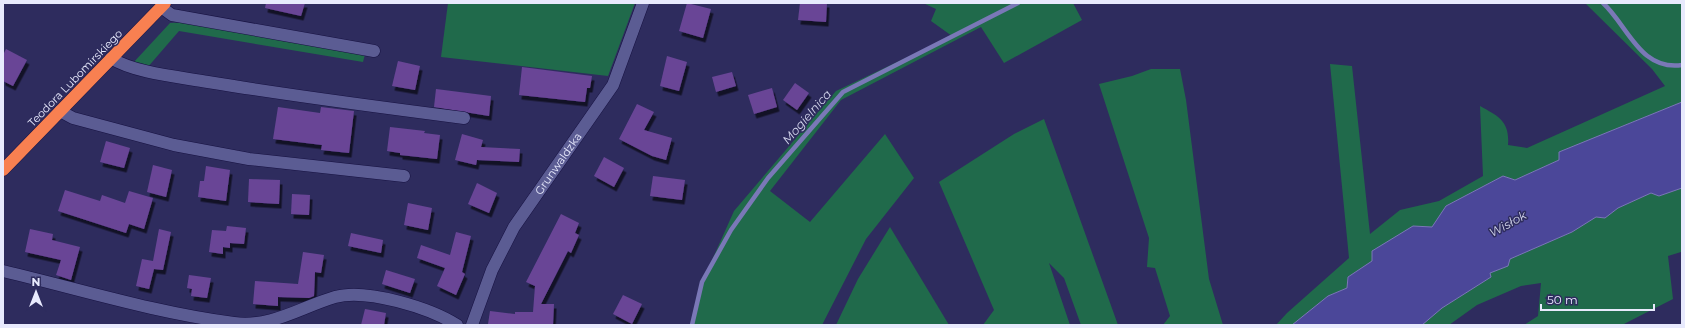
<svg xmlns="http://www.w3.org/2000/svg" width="1685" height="328" viewBox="0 0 1685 328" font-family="Montserrat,sans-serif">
<defs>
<filter id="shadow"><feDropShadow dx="2.5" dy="4.5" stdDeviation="0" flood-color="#0009"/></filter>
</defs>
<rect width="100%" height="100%" fill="#2e2c5e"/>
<g fill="#206a4b">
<path d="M448,3H635L608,76L441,57Z"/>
<path d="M923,3H1073L1082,20L1004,63L981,27L841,100L770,191L810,222L885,134L914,178L866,239L822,325H691L700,287L734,211L836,91L952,36L931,21L936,9Z"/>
<path d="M1585,3H1682V102L1559,152V160L1515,180L1503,176L1446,206L1432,227L1413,226L1372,261L1348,277L1347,288L1328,296L1292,325H1276L1287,313L1349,258L1330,64L1352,66L1370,234L1400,210L1439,201L1483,176L1480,106C1498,116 1510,121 1508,145L1527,148L1665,86L1652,69Z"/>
<path d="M188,22L365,54L363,62L179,31L147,68L133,63L170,23Z"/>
<path d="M1151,69H1180L1186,100L1209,279L1223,325H1163L1170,316L1155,268L1147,267L1149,238L1099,84L1132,76Z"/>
<path d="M1044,119L1118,325H1081L1064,278L1049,263L1070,325H983L994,310L939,182L1014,134Z"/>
<path d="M1682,188V259L1681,252L1668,256L1673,299L1622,325H1524L1538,316L1541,283L1521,286L1477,305L1449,325H1422L1442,308L1491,277L1490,273L1507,266L1510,259L1572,232L1596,217L1605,218L1618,208L1651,193L1659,196Z"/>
<path d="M890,227L949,325H836L858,279Z"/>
</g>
<path fill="#4b4799" stroke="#7a78b7" d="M1682,102V188L1659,196L1651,193L1618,208L1605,218L1596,217L1572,232L1510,259L1508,266L1490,273L1491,277L1442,308L1422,325H1292L1328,296L1347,288L1348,277L1372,261V251L1413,226L1432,227L1446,206L1503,176L1515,180L1559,160V152Z"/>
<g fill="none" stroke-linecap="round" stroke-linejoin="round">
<g stroke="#7a78b7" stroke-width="4.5">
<path d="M1603,3C1628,26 1640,71 1682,65"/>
<path d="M692,325L702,282L731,230L768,178L843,92L1018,3"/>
</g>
</g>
<g fill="#694596" filter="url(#shadow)">
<path d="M266,3H305L301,16L265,8Z"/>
<path d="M687,3L711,9L703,38L679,31Z"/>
<path d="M800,3H827L826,22L798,20Z"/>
<path d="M6,49L27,60L13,86L3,81V55Z"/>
<path d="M667,56L687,62L679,91L660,86Z"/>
<path d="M398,61L420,66L415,90L392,86Z"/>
<path d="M522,67L592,76L590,88H587L585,102L519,95Z"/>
<path d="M732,72L736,86L716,92L712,77Z"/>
<path d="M795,83L809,93L797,110L783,100Z"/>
<path d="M772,88L777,107L754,114L748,95Z"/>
<path d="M436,89L491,96L489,116L434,107Z"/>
<path d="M637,104L654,112L644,130L672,138L666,160L652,156L619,139Z"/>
<path d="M278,107L320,113L321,107L354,111L349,153L321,150L322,145L273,139Z"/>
<path d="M390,127L425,131L424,133L440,135L437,159L400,155V153L387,151Z"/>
<path d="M462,134L483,140L481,147L520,149L519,162L477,160L476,165L455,160Z"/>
<path d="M106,141L130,148L124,168L100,162Z"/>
<path d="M604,157L624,168L614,187L594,176Z"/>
<path d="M153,165L172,170L166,197L147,192Z"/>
<path d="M206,166L230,170L226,201L198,197L200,181H204Z"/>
<path d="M653,176L685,180L682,200L650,196Z"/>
<path d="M249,179L280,180L279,204L248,202Z"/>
<path d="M477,183L497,193L489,213L468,204Z"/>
<path d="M65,190L100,201L102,195L125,203L129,191L153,198L144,229L129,224L126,233L58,211Z"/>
<path d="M292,194L310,195L309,215L291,214Z"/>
<path d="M408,203L432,208L428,230L404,225Z"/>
<path d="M561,214L579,223L575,233L579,235L571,253L568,251L541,304H554L553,325L488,324L490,311L515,314V312H533L535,286L526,282Z"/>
<path d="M227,226L246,228L244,244L230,243V248L223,247V254L209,252L212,230L226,231Z"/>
<path d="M30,229L53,234L52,240L80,247L71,280L56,275L61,260L25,252Z"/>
<path d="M159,229L171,232L163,270L154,269L149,289L136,286L142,259L153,261Z"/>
<path d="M456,232L471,236L462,272L465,274L456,295L437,286L445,268L417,258L421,245L450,255Z"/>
<path d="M351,233L383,240L381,253L348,246Z"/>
<path d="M303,252L324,255L321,273L315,272L314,296L309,298L278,297V306L253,304L255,281L298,284Z"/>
<path d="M386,270L415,279L410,293L382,284Z"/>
<path d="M189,275L211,278L207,298L191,296L192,289L187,288Z"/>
<path d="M623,295L642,304L632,324L613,314Z"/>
<path d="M365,309L386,313L384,325H361Z"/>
</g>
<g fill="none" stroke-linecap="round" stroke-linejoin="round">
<g stroke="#171242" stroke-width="13">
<g id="minor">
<path d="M161,7L172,15L374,51"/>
<path d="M111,58C134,73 180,77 208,82C293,96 378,107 464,118"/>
<path d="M60,111L73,118L174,145L249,159L404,176"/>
<path d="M3,271C79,289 156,313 234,323C271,328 301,307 335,297C366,288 430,308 457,325"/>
<path id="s1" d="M472,325L492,270L514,227L613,85L643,3"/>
</g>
</g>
<g stroke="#171242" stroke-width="13">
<path id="highway" d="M3,170L165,3"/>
</g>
<use href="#minor" stroke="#5b5c93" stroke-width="12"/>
<use href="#highway" stroke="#f88051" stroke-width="12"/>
</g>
<g text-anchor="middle" stroke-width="3" stroke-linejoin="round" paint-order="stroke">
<g font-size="11" fill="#e8eafd" stroke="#2e2c5e">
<text transform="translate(75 78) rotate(-46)" y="4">Teodora Lubomirskiego</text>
<text dy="4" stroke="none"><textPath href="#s1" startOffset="184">Grunwaldzka</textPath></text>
</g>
<g font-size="12" font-style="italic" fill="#d2d4eb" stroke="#2e2c5e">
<text transform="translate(807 117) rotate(-49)" y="4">Mogielnica</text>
<text transform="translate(1508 224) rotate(-29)" y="4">Wisłok</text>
</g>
</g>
<rect width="1685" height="328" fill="none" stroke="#e8eafd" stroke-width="8"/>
<g transform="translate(36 292)" stroke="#2e2c5e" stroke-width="3" paint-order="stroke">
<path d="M0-3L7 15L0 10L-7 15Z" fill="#e8eafd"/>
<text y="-6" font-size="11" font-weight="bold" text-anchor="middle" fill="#e8eafd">N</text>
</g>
<path d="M1541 304v6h113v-6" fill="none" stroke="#e8eafd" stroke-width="2"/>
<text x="1547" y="304" font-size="12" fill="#e8eafd" stroke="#2e2c5e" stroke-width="3" paint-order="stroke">50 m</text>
</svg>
